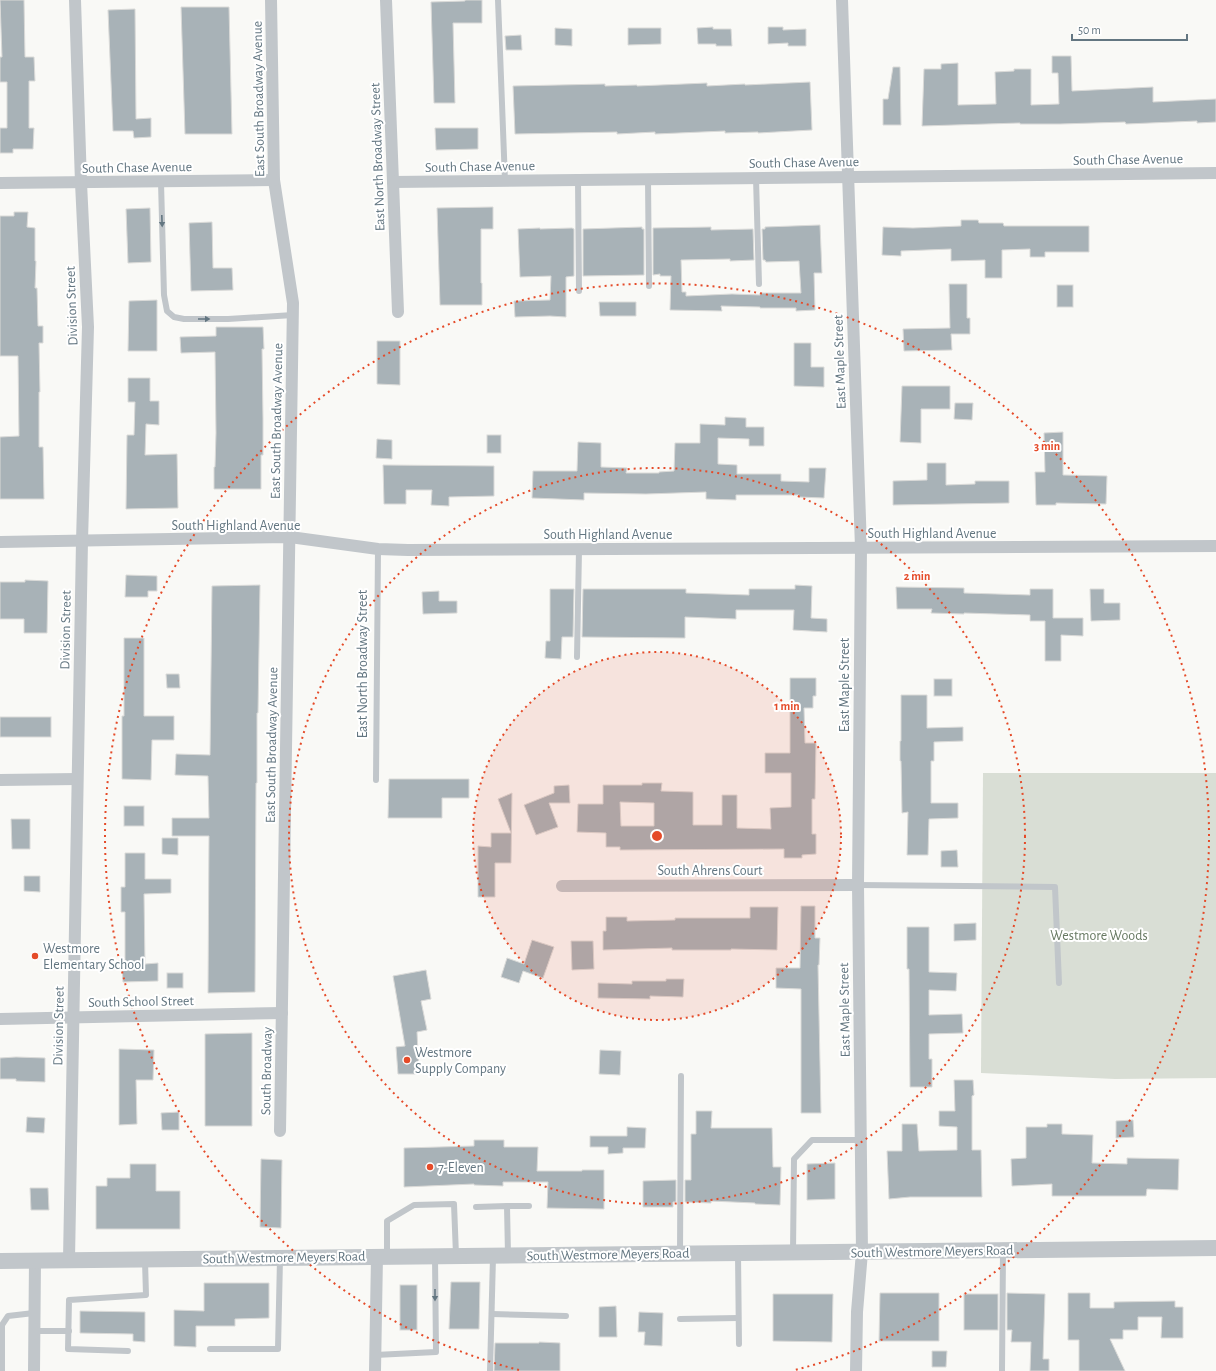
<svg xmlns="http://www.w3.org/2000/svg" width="1216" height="1371" viewBox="0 0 1216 1371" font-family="'Alegreya Sans',sans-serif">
<rect width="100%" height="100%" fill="#f9f9f6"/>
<path fill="#d9ded5" d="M983,773H1216V1078L1115,1079L981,1073Z"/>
<g fill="#a8b2b7" stroke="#dadad8" fill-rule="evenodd">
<path d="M0,0H24L25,57H34L35,81H29V128H34L33,149H13V153H0V128H7V82H0V57H2Z"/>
<path d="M465,0H482V23H453L455,103H434L431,2L465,1Z"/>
<path d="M181,7H229L232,134H185Z"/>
<path d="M135,9L136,119L151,118V137L134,138L133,131H113L108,10Z"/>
<path d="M713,27V29H731L732,46H716V44H698L697,28Z"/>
<path d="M768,27H783V30L806,29V46H788V43L768,44Z"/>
<path d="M555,28L572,29V46L555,45Z"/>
<path d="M628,28H661V44L628,45Z"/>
<path d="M521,35L522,50H506L505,36Z"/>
<path d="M1052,56H1071L1072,91L1153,87V102L1216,99V122L1197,123V121L1126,124L1125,122L1060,124H1020V123L922,126L924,69H941V64L958,63V105L996,104L995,72L1014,71V69H1031V105L1059,104L1058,73H1052Z"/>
<path d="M893,67H900L901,125H883V99H888Z"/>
<path d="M810,82L812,130L758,133V132L725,133V131L655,134V132L617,134V132L515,134L513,86L605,84V86L637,85V86L707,83V86L745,84V85Z"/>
<path d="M435,128H478V149L436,150Z"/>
<path d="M493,207V229H481V283H482V305H440L437,208Z"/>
<path d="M150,208L151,262L128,263L126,209Z"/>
<path d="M14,212H28L27,227L35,228V261H36L35,288H37L38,326H43V343H39L40,392H39V447H43L44,499H0V437L19,436L18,356H0V216H14Z"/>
<path d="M961,220H978L979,223H1003L1004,226H1089V252H1045V257H1030V249L1002,250V278H985V260L951,261V249L901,251V256L882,255L883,227L913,228L961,226Z"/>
<path d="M212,222L213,268H232L233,290L191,291L189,223Z"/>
<path d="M820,225L822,273H814L815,310L796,311V308H760V307L721,306L722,311L670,310L671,276H660V274L653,275V228L711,227V230L753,229L754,260L730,261V259L681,260L682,292H686V296L732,294L760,295V293H801L799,261L766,262L765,260H763L762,229H765V227Z"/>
<path d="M642,227V229H644V275L583,276V229Z"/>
<path d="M540,228V229L572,228L574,229V276L566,277V317L550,316L515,317L514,301L550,300L551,276L520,277L518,229Z"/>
<path d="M949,284H967V318H970V334H951L952,350L904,351L903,329L950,328Z"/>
<rect x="1057" y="285" width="16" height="22"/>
<path d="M157,300V351H128L129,301Z"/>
<path d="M599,302H636V316H600Z"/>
<path d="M216,327H263L264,349H262L263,419V455H261V489H214V467H215L216,433L215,352L181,353L180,337L216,336Z"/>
<path d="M377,341H400V385L377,384Z"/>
<path d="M794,343H811V367H824V387L794,386Z"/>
<path d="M128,378H150V401H159V425L146,424L145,455L177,454L178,508L126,509L127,435H134L135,402H128Z"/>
<path d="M902,386H950V409H921V443L900,442Z"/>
<path d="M955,403H973L972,420L954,419Z"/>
<path d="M725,417L746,418V427H764V446H749V439L718,438V464L737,465V474H781V481L809,482V468H826L824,498L799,497V495H736V500L706,499V492L646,494L584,493V500L532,498L533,471H577L578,442L601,443V467L627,468L626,473H659V472L674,471L675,443H700V424L725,425Z"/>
<path d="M1063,432V475L1107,476L1106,504L1056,503V505H1036L1035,472H1045L1044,433Z"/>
<rect x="487" y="435" width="14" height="18"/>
<path d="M377,439L392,440V459L376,458Z"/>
<path d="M927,463H946V485L975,484V481H1009V503L893,505V481L927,480Z"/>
<path d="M383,465L494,466V496L449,497V506L431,505L432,490H406V504H384Z"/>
<path d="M126,575L157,576V591H148V597H125Z"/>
<path d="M25,580L48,581L47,633H24V619H0V582H25Z"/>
<path d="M260,585L258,713H257V783H256L255,992L208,993L209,836H172V818H209L208,776L175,775L176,754L210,755L212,586Z"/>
<path d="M795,585L812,586L811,618L827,619V632L793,630L794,610H736V619L685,617V638L582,637L583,589H686V593L749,595V589H795Z"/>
<path d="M896,587L964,588V593L1030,595V589H1053V618H1083V636L1061,635V661H1045V621H1030V615L964,613V614L931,613L932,609H897Z"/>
<path d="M550,589H574L573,637H562L561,659L545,658L546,641H550Z"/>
<path d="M1090,589H1104V603H1120V620L1091,621Z"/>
<path d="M439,591V601H457V613L423,614L422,592Z"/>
<path d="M124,638H144V716H174V740H152L151,780L122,779V716H124Z"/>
<path d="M166,674H179L180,688H167Z"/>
<path d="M790,678H816V696H813V708H804L805,743H816L815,799H812V834H816V854L802,855V858H784V849L620,850V847H606V833L577,832L578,804H603V785H642V783H662L661,791L693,792V825H722V795H737V828L771,829L770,808L791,807V773H765V753H790ZM620,802L654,803V826H621Z"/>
<rect x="934" y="679" width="18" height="17"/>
<path d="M901,695H927V728L963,727V741L934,742V761H931V803H958V818L929,819L928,855H907L908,812L902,813L901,761H900V741H901Z"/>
<rect x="0" y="717" width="51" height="20"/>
<path d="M389,779H469V798H442V818H388Z"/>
<path d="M569,785L570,803H549L558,827L536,835L524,805L554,793V786Z"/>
<path d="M512,793L511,863H495V897H478V846L491,847V833H511L498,799Z"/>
<rect x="124" y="806" width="20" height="20"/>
<path d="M11,819H30V849H12Z"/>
<path d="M162,838H178V855L162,854Z"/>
<path d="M957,850L958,867H941V851Z"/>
<path d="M125,853H145V879H171V893L144,894L145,964L158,963V981L123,982L122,965L125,964V912H121V887H125Z"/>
<path d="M24,876H40V892L24,891Z"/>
<path d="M801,906H815V938H820L819,965H818L821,1113H801V989L776,988V968H800Z"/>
<path d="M750,907H778L777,950L731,949V950H672V948L603,950V931H606V917H627V921L675,920V918H750Z"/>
<path d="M976,923V940L954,941V924Z"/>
<path d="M907,927H929V972L957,973L956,991L929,990V1015L962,1014L963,1033L929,1034V1059H932V1087H910L909,969H907Z"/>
<path d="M532,940L554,947L543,978L523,971L519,983L501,977L507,958L524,964Z"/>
<path d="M571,941H593L594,969L572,970Z"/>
<path d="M426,970L431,999L421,1001L427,1030L417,1032L419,1074H398L396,1047L405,1046L393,976Z"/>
<rect x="167" y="973" width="16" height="15"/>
<path d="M666,979H684L683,997L650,996V999L598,998V983L632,984V981H666Z"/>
<path d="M252,1033V1126H205V1034Z"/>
<path d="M119,1049L154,1050L153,1080H136L137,1124L119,1125Z"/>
<path d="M600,1050L621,1051L620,1075L599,1074Z"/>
<path d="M16,1057L45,1058V1082L16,1081V1079H0V1058Z"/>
<path d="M954,1080H973L974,1095L972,1096V1150H981L982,1197H910L889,1199L887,1151H902V1124H917L919,1151L957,1150V1127L939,1126V1111H955Z"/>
<path d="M696,1111H712L711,1128H772L773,1167H781L780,1205L755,1204V1203L711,1201V1203L685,1202V1180H691V1134H696Z"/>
<path d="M179,1112V1130H162L161,1113Z"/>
<path d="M27,1117L45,1118L44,1133L26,1132Z"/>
<path d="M1133,1120L1134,1137L1116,1138V1121Z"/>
<path d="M1047,1124H1062V1134L1093,1135L1092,1163L1127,1164V1158L1179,1159L1178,1190L1147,1189L1146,1196H1052V1184L1012,1186L1011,1159L1026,1158V1127H1047Z"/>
<path d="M627,1127L646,1128L645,1148H623V1153L608,1154V1147H590V1136H627Z"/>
<path d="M474,1140H504V1147H538L537,1171H582V1170H604V1209L547,1208L548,1182H503V1186L474,1185V1184L404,1187V1148L474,1146Z"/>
<path d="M261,1159L282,1160L281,1228L260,1227Z"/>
<path d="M835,1163V1199L807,1200V1164Z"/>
<path d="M130,1164H156V1191H180V1229H96V1186H107V1178H130Z"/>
<path d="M676,1180V1202H673V1207H643V1181Z"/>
<path d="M30,1188H48L49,1210H31Z"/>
<path d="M451,1282H480L479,1329H449Z"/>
<path d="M204,1283H269V1318L235,1319V1326H196V1347L174,1346V1310L204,1311Z"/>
<rect x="400" y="1285" width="17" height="45"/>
<path d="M880,1293H939V1341H879Z"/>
<path d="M1007,1293L1045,1294L1043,1359H1049V1371H1030L1031,1342H1011L1012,1330H1007Z"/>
<path d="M1068,1293H1090V1308H1114V1302L1175,1301V1307H1183V1338H1161L1162,1317H1138V1330H1123V1339H1110L1125,1371H1079V1340H1068Z"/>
<path d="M773,1294H833L832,1342L773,1341Z"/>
<rect x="964" y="1294" width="34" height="36"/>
<path d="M616,1306L617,1337H599V1307Z"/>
<path d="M80,1311L145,1312V1342L133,1341V1334L80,1333Z"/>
<path d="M639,1312L663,1313L662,1346L644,1345L645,1332H638Z"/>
<path d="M539,1342L560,1343V1371H494L495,1343H539Z"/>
<path d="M932,1351H947L946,1367H932Z"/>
</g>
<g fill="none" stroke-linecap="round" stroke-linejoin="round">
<g stroke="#c1c6ca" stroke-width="6">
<path d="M498,0L505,181"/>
<path d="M756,178L759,284"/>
<path d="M648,179L649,286"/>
<path d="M578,180L579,291"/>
<path d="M161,182L164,295L167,311L174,317L184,319H228L293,315"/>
<path d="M577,657L579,550"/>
<path d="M376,780L378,549"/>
<path d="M858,885L1055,887L1059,983"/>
<path d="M507,1206H529"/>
<path d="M476,1207L507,1206L508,1255"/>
<path d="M793,1252L794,1159L812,1140H861"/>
<path d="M680,1253L681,1076"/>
<path d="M738,1254L739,1344"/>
<path d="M387,1256V1221L414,1205L454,1204L456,1255"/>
<path d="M492,1314L566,1316"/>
<path d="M680,1319L738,1318"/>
<path d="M34,1331H69"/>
<path d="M210,1349H278L280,1259"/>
<path d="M128,1351L68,1349L69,1300L146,1295L145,1261"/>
<path d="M375,1355L436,1352L435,1257"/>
<path d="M2,1371V1325L8,1316L34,1313"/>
<path d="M490,1371L493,1257"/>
<path d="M1002,1371L1003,1252"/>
</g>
<g stroke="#c1c6ca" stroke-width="12">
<path d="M271,0L274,180L293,303L280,1131"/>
<path d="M386,0L398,312"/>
<path d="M842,0L861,548L858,885L862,1252L857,1312L856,1371"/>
<path d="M393,182L1216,173"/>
<path d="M0,183L274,180"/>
<path d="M0,542L290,537L378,549L408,550L1216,546"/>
<path d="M0,780L77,779"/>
<path d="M562,886L858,885"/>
<path d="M0,1019L282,1013"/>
<path d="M69,1260L82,541L88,327L81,183L75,0"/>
<path d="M34,1371L35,1260"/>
<path d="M375,1371L377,1256"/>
</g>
<path stroke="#c1c6ca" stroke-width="16" d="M0,1261L1216,1248"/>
</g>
<defs><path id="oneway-solid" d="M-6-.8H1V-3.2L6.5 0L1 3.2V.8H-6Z"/></defs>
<g fill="#637681">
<use href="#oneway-solid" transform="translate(162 221) rotate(88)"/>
<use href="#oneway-solid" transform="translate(204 319)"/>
<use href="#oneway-solid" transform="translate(435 1295) rotate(90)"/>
</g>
<circle cx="657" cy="836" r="184" fill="#e54b29" fill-opacity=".12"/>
<g fill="none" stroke="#e54b29" stroke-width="2" stroke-dasharray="2 4">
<circle cx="657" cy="836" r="184"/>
<circle cx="657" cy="836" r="368"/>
<path d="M519 1370A552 552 0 1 1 795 1370"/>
</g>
<g fill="#e54b29" stroke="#fff" stroke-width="1.5">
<circle cx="35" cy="956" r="4"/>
<circle cx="407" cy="1060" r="4"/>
<circle cx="430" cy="1167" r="4"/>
</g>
<g text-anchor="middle" stroke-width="4" stroke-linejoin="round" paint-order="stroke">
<g font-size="14" fill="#637681" stroke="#fff">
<text transform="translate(258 99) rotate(-91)" y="5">East South Broadway Avenue</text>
<text transform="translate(377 157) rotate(-92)" y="5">East North Broadway Street</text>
<text transform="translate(1128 159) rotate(-1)" y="5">South Chase Avenue</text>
<text transform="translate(804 162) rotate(-1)" y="5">South Chase Avenue</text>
<text transform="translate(480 166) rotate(-1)" y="5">South Chase Avenue</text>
<text transform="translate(137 167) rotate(-1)" y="5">South Chase Avenue</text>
<text transform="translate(71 306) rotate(-92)" y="5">Division Street</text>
<text transform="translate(839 362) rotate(-92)" y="5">East Maple Street</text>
<text transform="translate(276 421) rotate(-89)" y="5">East South Broadway Avenue</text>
<text x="236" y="530">South Highland Avenue</text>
<text x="932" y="538">South Highland Avenue</text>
<text x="608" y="539">South Highland Avenue</text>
<text transform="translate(65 630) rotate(-89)" y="5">Division Street</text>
<text transform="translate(362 664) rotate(-90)" y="5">East North Broadway Street</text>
<text transform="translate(844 685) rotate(-90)" y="5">East Maple Street</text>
<text transform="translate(271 745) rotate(-89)" y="5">East South Broadway Avenue</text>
<text x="710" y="875">South Ahrens Court</text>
<text transform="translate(141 1001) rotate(-1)" y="5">South School Street</text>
<text transform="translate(844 1010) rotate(-91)" y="5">East Maple Street</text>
<text transform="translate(58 1026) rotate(-89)" y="5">Division Street</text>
<text transform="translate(266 1071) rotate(-89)" y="5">South Broadway</text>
<text transform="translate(932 1251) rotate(-1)" y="5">South Westmore Meyers Road</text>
<text transform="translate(608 1254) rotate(-1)" y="5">South Westmore Meyers Road</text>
<text transform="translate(284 1257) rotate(-1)" y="5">South Westmore Meyers Road</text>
</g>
<g font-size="14" fill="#677962" stroke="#fff">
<text x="1099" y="940">Westmore Woods</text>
</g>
<g font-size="14" fill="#637681" stroke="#fff" text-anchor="start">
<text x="43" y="953">Westmore<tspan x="43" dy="16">Elementary School</tspan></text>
<text x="415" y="1057">Westmore<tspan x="415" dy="16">Supply Company</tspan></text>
<text x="438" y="1172">7-Eleven</text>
</g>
</g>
<circle cx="657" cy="836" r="6" fill="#e54b29" stroke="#fff" stroke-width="2"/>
<g font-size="12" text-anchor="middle" font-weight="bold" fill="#e54b29" stroke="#fff" stroke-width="4" stroke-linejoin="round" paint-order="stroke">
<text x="1047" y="450">3 min</text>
<text x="917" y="580">2 min</text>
<text x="787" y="710">1 min</text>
</g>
<path d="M1072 34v6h115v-6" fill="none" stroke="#637681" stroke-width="2"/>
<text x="1078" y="34" font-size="12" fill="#637681" stroke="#ffffff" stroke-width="3" paint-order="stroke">50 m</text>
</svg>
